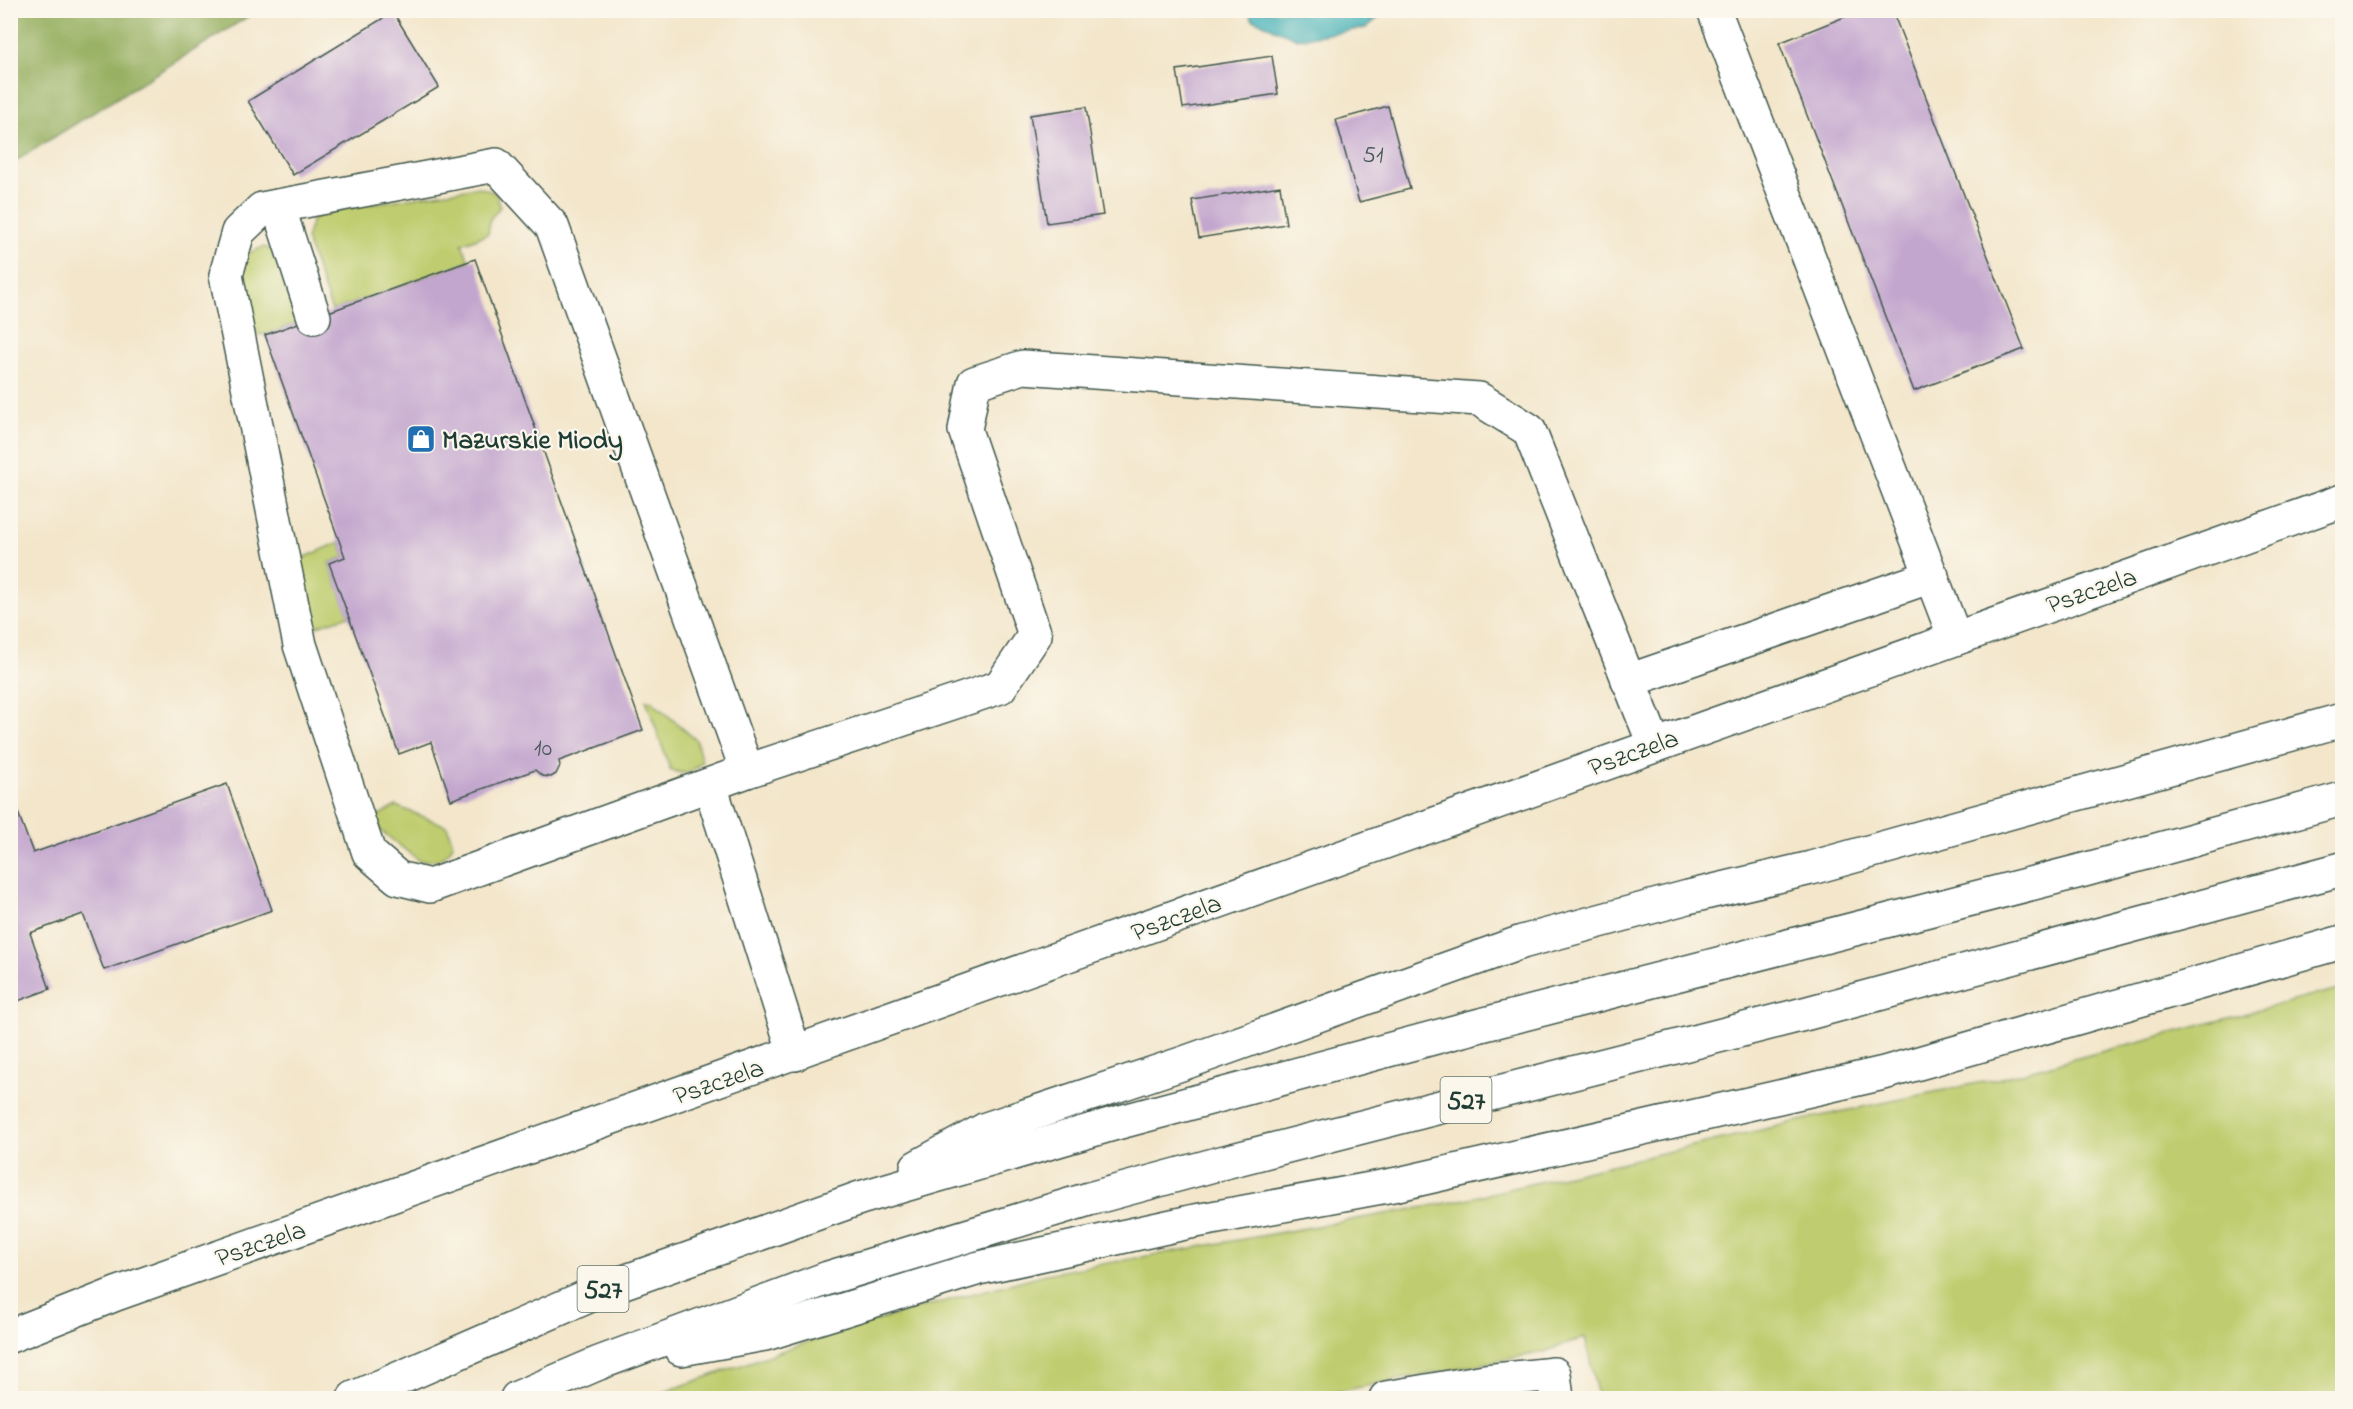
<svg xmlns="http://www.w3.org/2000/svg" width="2353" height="1409" viewBox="0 0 2353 1409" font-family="'Indie Flower',sans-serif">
<rect width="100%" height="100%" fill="#fbf7ec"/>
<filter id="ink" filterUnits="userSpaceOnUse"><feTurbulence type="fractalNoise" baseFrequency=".0167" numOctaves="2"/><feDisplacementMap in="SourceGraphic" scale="12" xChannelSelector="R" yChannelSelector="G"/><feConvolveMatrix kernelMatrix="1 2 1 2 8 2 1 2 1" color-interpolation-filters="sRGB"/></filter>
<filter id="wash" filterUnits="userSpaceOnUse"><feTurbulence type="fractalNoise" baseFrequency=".008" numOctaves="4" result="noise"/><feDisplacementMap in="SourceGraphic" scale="24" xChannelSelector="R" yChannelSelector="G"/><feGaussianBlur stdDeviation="1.35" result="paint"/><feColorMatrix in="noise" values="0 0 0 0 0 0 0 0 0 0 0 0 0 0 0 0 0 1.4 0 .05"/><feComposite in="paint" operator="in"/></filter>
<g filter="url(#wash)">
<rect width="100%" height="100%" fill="#f3e6cb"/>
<g fill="#bfcd6f" stroke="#6f8552" stroke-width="1.5">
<path d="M479,187L496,193L500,207L490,219L488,234L462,244L469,261L332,311L306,239L312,220L321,212Z"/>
<path d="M264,247L275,251L301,322L265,335L250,333L242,262L247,253Z"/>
<path d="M340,542L345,557L329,563L349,616L314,627L294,562Z"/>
<path d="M646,700L651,701L696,740L702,762C690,772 685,777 670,769Z"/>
<path d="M396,806L447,826L453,845C445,861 436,860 420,861L381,831L374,818Z"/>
<path d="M2342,988V1398H1598L1585,1337L1544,1352L1304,1398H647L810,1341L919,1308L1046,1274L1453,1202L1816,1117L2006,1077Z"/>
</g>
<path fill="#97b062" stroke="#5b764b" stroke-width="1.5" d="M11,10H257V11L11,164Z"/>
<path fill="#3daeb5" stroke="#2e7674" stroke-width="1.5" d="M1248,11H1386L1366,28L1297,39L1252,19Z"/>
<g id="blocks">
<g fill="#c2a6ce">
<path d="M1862,10H1892L2024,349L1914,391L1779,43Z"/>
<path d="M393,12L439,87L293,175L248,101Z"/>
<path d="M1272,56L1278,94L1183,108L1177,70Z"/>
<path d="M1388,106L1410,189L1359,202L1336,120Z"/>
<path d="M1086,107L1103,215L1047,223L1030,115Z"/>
<path d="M1280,186L1286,224L1199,238L1192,200Z"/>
<path d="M475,259L643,730L559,761L560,766L556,774L551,777L542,776L535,770L451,800L431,742L399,754L329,563L345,557L265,335Z"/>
<path d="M227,784L272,910L104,970L83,914L30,933L50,989L10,1004V791L33,853Z"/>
</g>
</g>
</g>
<g filter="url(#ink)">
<use href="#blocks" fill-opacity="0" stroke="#3f564b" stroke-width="1.5"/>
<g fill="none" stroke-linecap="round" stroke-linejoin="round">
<g stroke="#3f564b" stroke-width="36">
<g id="minor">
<path d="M1714,10L1955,638"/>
<path d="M278,206L314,317"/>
<path d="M1628,681L1932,576"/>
<path d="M747,771L552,226L496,165L262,209L238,232L226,275L300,645L369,853L398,878L430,886L747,771L1000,687L1035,635L965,430L974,383L1023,367L1479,399L1529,430L1654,744"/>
<path d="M710,785L795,1054"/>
<path d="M10,1336L116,1294C859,1031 1600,763 2342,501"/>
<path d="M1386,1398L1485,1381L1554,1374L1557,1398"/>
</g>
</g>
<g stroke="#3f564b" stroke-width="36">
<g id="highway">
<path d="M917,1167L986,1129L1184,1063L1522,942L1688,897L1811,868L2342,720"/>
<path d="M681,1349L765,1334L979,1268L1190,1222L1398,1184L1884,1073L2342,942"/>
<path d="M354,1398L607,1288L860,1198L1113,1124L1477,1026L2084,870L2342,799"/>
<path d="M517,1398L599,1363L828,1278L1089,1199L1221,1163L1808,1013L2342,869"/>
</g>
</g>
<use href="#minor" stroke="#fff" stroke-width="33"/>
<use href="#highway" stroke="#fff" stroke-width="33"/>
</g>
</g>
<defs>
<g id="shop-square" transform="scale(1.5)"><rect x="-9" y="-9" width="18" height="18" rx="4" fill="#1f6fb2" stroke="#fbf7ec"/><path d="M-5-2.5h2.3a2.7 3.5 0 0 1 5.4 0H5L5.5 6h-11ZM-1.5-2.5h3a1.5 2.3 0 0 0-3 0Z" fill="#fff"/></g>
</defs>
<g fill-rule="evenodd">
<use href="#shop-square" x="421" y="439"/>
</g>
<g text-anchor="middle" stroke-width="4.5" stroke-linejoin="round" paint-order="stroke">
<g font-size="24" fill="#48575a">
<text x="1373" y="162">51</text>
<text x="543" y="755">10</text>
</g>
<g fill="#fbf7ec" stroke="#61756b" stroke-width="1.5">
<rect x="1440.5" y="1077" width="51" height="46" rx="4.5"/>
<rect x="577.5" y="1266" width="51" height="46" rx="4.5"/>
</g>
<g font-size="26" font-weight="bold" fill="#1f3d34">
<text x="1466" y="1109">527</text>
<text x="603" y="1298">527</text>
</g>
<g font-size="27" font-weight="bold" fill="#1f3d34" stroke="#fbf7ec" text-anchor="start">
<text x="442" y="448">Mazurskie Miody</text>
</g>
<g font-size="27" fill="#1f3d34" stroke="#fbf7ec">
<text transform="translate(2091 590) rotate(-19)" y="9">Pszczela</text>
<text transform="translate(1633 752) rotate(-20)" y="9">Pszczela</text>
<text transform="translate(1176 917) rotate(-20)" y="9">Pszczela</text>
<text transform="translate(718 1081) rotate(-19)" y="9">Pszczela</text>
<text transform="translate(260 1243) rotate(-19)" y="9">Pszczela</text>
</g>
</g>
<rect width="2353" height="1409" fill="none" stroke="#fbf7ec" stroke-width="36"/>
</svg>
